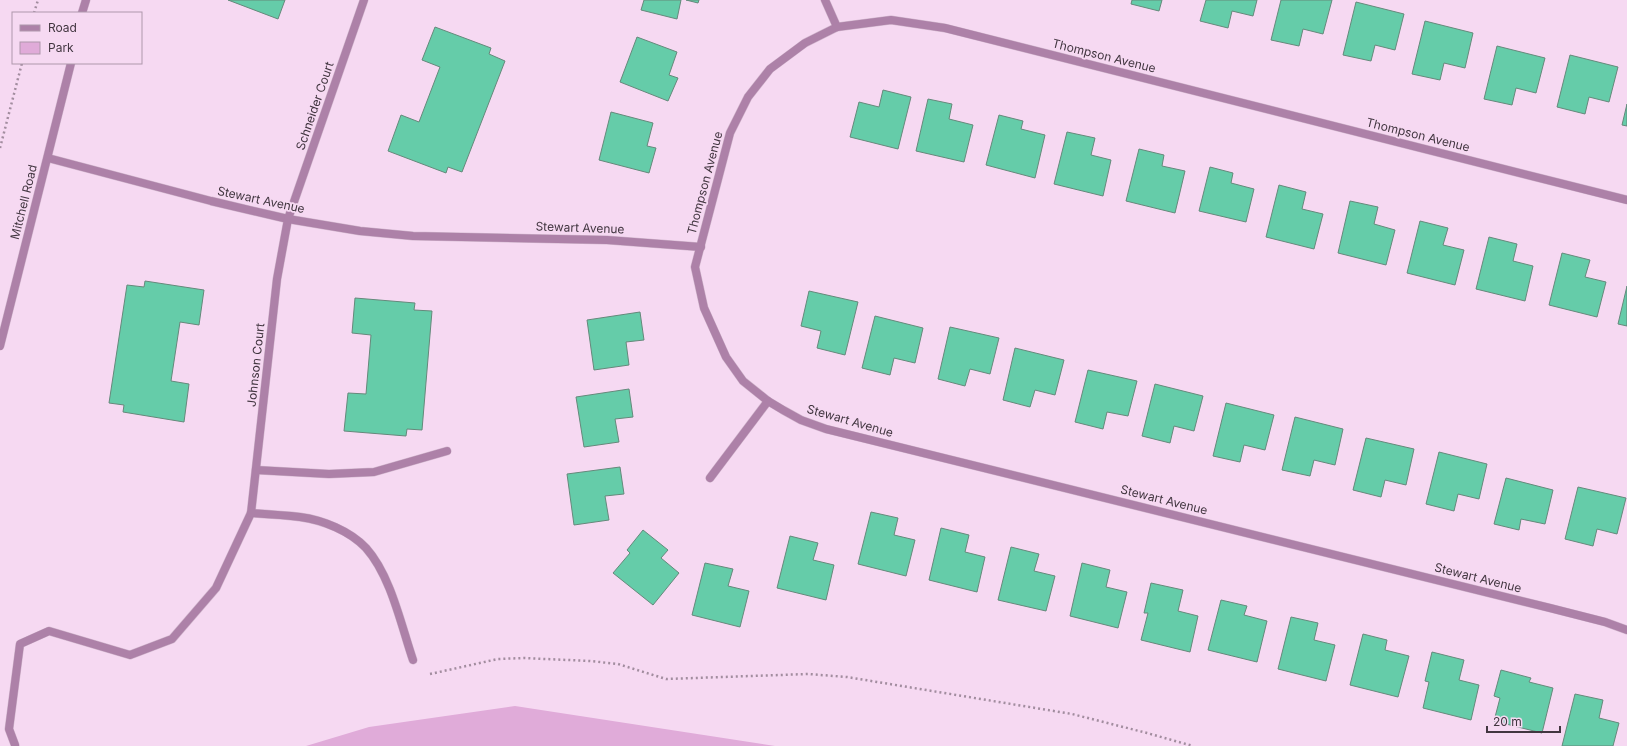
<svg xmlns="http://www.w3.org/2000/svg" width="1627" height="746" viewBox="0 0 1627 746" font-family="Inter,sans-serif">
<rect width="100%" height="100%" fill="#f6d9f2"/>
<path fill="#e0abd9" d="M515,706L775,746H306L369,727Z"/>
<g fill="#65cca9" stroke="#65897b">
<path d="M228,0H285L278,19Z"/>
<path d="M644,0H681L677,19L641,10Z"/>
<path d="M686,0H699L698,3Z"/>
<path d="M1132,0H1162L1159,11L1131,4Z"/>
<path d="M1206,0H1257L1253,16L1232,11L1228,28L1200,21Z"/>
<path d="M1281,0H1332L1323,34L1303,29L1299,46L1271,40Z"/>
<path d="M1356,2L1404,14L1395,50L1375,45L1371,61L1343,55Z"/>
<path d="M1425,21L1473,33L1465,68L1444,63L1440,80L1412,74Z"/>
<path d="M435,27L491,48L489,54L505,61L462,172L448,167L446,173L388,151L401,115L419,122L440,67L422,60Z"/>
<path d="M637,37L677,52L669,75L678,78L668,101L620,82Z"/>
<path d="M1497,46L1545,58L1536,93L1516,88L1512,105L1484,99Z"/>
<path d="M1570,55L1618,67L1609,102L1589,97L1585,114L1557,107Z"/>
<path d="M883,90L911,97L898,149L850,137L859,102L879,107Z"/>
<path d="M928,99L952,104L949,119L973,125L964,162L916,151Z"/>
<path d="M1627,104V126L1622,125Z"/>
<path d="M611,112L653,123L647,146L656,148L649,173L599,160Z"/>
<path d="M999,115L1023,121L1021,129L1045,135L1035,178L986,165Z"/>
<path d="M1067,132L1095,138L1091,155L1111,160L1103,196L1054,184Z"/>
<path d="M1139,149L1164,155L1162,166L1185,171L1175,213L1126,201Z"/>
<path d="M1210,167L1233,173L1231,183L1254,189L1246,222L1199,211Z"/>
<path d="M1279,185L1306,192L1302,209L1323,214L1314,249L1266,237Z"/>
<path d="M1350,201L1378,207L1374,224L1395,230L1386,265L1338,253Z"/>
<path d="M1420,221L1448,228L1443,245L1464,250L1455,285L1407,273Z"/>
<path d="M1489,237L1517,244L1513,261L1533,266L1525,301L1476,289Z"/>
<path d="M1562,253L1590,260L1585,277L1606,282L1597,317L1549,305Z"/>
<path d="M145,281L204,290L199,325L180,322L171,381L189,384L184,422L123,412L124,405L109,403L127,285L144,287Z"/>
<path d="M1627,286V326L1618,324Z"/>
<path d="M809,291L858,302L845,355L817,348L821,331L801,326Z"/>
<path d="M355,298L415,303L414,310L432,311L422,430L407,429L406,436L344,431L348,393L366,394L371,335L352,333Z"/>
<path d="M640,312L644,340L626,342L629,365L594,370L587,320Z"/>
<path d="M875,316L923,328L915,363L894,358L890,375L862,368Z"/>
<path d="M950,327L999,338L990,374L970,369L965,386L938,379Z"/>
<path d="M1015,348L1064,360L1055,395L1035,390L1030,407L1003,400Z"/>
<path d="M1088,370L1137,381L1128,416L1107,412L1103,429L1075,422Z"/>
<path d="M1155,384L1203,396L1194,431L1174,426L1170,443L1142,436Z"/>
<path d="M629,389L633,417L615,419L619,442L584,447L576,397Z"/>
<path d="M1226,403L1274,415L1265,450L1244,445L1240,462L1213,456Z"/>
<path d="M1295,417L1343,429L1335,465L1314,460L1310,476L1282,470Z"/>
<path d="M1366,438L1414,449L1406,485L1385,480L1381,497L1353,490Z"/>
<path d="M1439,452L1487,464L1479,499L1458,494L1454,511L1426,504Z"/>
<path d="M620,467L624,494L605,496L609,520L574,525L567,474Z"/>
<path d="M1506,478L1553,490L1545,524L1521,519L1519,530L1494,524Z"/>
<path d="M1578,487L1626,498L1617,534L1597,529L1593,546L1565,539Z"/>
<path d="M871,512L898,518L894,535L915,540L906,576L858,564Z"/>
<path d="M941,528L969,535L965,552L985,557L977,592L929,580Z"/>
<path d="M643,530L668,550L661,558L679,573L653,605L613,573L630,553L627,550Z"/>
<path d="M790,536L818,543L813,560L834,565L826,600L777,588Z"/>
<path d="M1011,547L1039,554L1034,571L1055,576L1046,611L998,600Z"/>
<path d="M705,563L733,569L728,586L749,591L740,627L692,615Z"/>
<path d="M1082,563L1110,570L1106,587L1127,592L1118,628L1070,616Z"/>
<path d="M1151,583L1183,590L1178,611L1198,616L1190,652L1141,640L1148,613H1144Z"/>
<path d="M1221,600L1247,606L1244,615L1267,621L1257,662L1208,650Z"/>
<path d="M1291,617L1318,623L1314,640L1335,645L1326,681L1278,669Z"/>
<path d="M1363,634L1387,640L1385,650L1409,656L1398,697L1350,685Z"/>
<path d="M1432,652L1464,660L1459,680L1479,685L1471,720L1423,708L1429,682L1425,681Z"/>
<path d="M1501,670L1531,678L1529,682L1553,688L1542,733L1494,721L1500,698L1494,696Z"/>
<path d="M1575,694L1603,700L1599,718L1619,723L1613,746H1562Z"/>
</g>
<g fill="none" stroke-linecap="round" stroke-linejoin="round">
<g stroke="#d2b8ce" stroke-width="9">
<g id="service">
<path d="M256,470L329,474L374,472L447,451"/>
<path d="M15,745L9,729L20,644L49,631L130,655L172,639L216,588L251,513C268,514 284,515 300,517C323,520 350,531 366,548C391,576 401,625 413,660"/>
</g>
</g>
<g stroke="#d2b8ce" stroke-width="9">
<g id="minor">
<path d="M825,0L837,27"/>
<path d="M48,158L211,201L288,219L360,231L413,236L607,240L701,247"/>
<path d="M1627,200L945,28L891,20L837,27L805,43L770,69L748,97L730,133L695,267L704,308L726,357L743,381L768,401L783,410L801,420L826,429L1550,608L1605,622L1627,630"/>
<path d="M710,478L768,401"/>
<path d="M251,513L277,279L288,219L364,0"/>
</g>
</g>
<g stroke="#d2b8ce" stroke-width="9">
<g id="tertiary">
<path d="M82,13L86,0"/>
<path d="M0,346L71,63"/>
</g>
</g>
<g stroke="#a28d9f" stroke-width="2.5" stroke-dasharray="2 3" stroke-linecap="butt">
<path d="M34,13L38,0"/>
<path d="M0,148L22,63"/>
<path d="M430,674L498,659L524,658L590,661L618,664L666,679L808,674L847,677L1072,714L1147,733L1193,746"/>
</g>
<use href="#service" stroke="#ad81a8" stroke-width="8"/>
<use href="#minor" stroke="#ad81a8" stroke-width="8"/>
<use href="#tertiary" stroke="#ad81a8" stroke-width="8"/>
</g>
<g text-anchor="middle" stroke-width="3.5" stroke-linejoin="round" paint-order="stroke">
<g font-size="12" fill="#423640" stroke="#f6d9f2">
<text transform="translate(1104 56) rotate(14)" y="4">Thompson Avenue</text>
<text transform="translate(315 106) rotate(-71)" y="4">Schneider Court</text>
<text transform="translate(1418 135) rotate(14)" y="4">Thompson Avenue</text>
<text transform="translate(705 183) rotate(-75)" y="4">Thompson Avenue</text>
<text transform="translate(261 200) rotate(12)" y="4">Stewart Avenue</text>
<text transform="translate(24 202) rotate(-76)" y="4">Mitchell Road</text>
<text transform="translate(580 228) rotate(2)" y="4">Stewart Avenue</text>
<text transform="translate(256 365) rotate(-84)" y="4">Johnson Court</text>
<text transform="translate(850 421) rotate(16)" y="4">Stewart Avenue</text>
<text transform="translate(1164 500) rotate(14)" y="4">Stewart Avenue</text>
<text transform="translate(1478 578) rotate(14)" y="4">Stewart Avenue</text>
</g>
</g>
<rect x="12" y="12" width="130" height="52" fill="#f6d9f2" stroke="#ae98ab"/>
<rect x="20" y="25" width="20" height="6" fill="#ad81a8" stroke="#ae98ab"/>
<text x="48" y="32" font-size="12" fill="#423640">Road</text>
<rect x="20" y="42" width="20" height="12" fill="#e0abd9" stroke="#ae98ab"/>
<text x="48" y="52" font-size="12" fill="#423640">Park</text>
<path d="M1487 726v6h73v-6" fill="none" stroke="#423640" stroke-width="2"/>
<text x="1493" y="726" font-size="12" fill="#423640" stroke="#f6d9f2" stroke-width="3" paint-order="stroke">20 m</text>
</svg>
